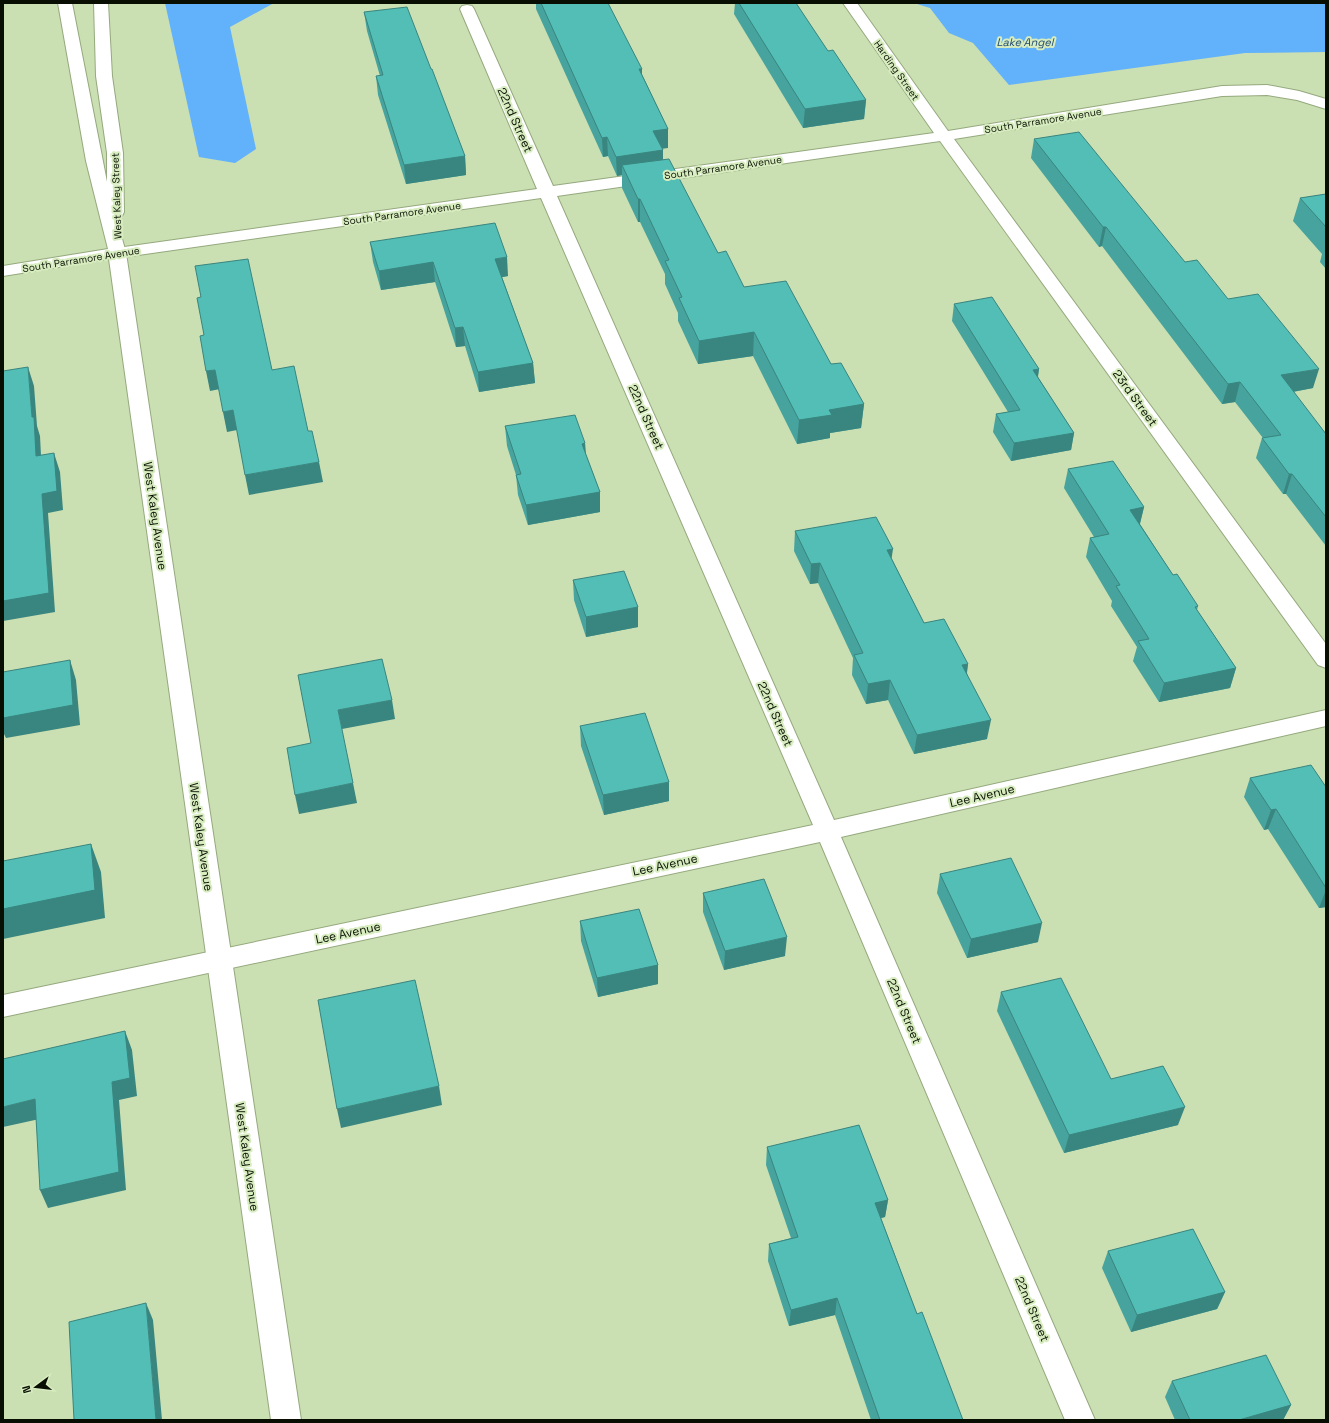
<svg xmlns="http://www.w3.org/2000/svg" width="1329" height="1423" viewBox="0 0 1329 1423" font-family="'Space Grotesk',sans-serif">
<rect width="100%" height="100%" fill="#cadfb2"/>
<g fill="#61b1fb">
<path d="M165,3H274L230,27L256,149L235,163L199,157Z"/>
<path d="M914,3H1326V52L1245,53L1009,85L973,43L949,33L930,8Z"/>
</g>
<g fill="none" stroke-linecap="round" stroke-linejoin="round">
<g stroke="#95a97e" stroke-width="2">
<path id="street" d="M843,3H857L948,131L1222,86L1267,85L1299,91L1326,99V109L1297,100L1267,95L1222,96L954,139L1326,644V668L1318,665L940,141L557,196L834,820L1326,710V726L841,837L1095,1420H1065L820,842L3,1017V995L813,825L541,198L117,258L111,257L108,253L111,249L117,248L537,189L460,9L462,6L467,5L472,6L474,9L553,186L934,133Z"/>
</g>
<g stroke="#95a97e" stroke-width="2">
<path id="secondary" d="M58,3H72L107,182V153L96,76L94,3H108L112,76L123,153L124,212L122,216L116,217L126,253L301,1420H271L109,259L3,276V266L108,249L86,161Z"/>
</g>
<use href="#street" fill="#fff" fill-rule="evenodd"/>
<use href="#secondary" fill="#fff" fill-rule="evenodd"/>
</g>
<g fill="#47a39d">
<path d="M536,3H608L668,129V148H662L663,160L718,253L744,287L831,364L864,404L861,428L830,433V438L797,444L753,356L698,364L678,321V313L665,284V274L640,222H638L622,188V175L617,176L608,156L603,157L536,9Z"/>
<path d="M735,3H776L828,51L866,100L864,119L803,128L734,14Z"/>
<path d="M364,12L465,156L466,175L406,184L378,95L376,76H380L367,31Z"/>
<path d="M1034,139L1185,262L1228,299L1313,388L1293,392L1326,434V546L1286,494H1283L1256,458L1262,438H1263L1235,402L1222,404L1102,246L1099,247L1031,158Z"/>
<path d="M1326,194V269L1320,262L1322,254L1293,221L1300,198Z"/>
<path d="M370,242L508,276L502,277L533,363L535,383L479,392L465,346L456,347L435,282L381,290L373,262Z"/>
<path d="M954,304L1039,369L1038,377L1074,433L1071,450L1011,461L993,432L996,414L1008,412L952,321Z"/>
<path d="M505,426L585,443L586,455L600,492V512L528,525L518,495L516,475L507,446Z"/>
<path d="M1068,469L1144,507L1140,524L1173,575L1198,606L1197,610L1236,668L1230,688L1159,702L1133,661L1137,647L1111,606L1112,601L1086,557L1090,538L1094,537L1064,488Z"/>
<path d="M795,531L892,559L924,623L968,664L967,673L987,739L914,754L888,700L866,704L852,675L853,658L818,583L810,584L794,551Z"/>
<path d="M573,580L638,607V627L586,637L574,600Z"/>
<path d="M580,726L669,801L604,815L581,746Z"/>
<path d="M1250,778L1326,787V907L1319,908L1268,829L1264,830L1244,797Z"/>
<path d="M940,874L1038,942L967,958L937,893Z"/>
<path d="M703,893L785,956L724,970L703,912Z"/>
<path d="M580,921L658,965V984L598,997L581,941Z"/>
<path d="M1001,992L1111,1079L1178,1125L1064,1153L997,1011Z"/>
<path d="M767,1147L888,1200L885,1217L881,1218L917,1314L963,1420H871L835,1315L789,1326L768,1261L769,1244L791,1238L766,1165Z"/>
<path d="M1108,1251L1225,1292L1217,1309L1131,1332L1102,1268Z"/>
<path d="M1172,1381L1291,1405L1283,1420H1175L1165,1397Z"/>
</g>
<g fill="#39857f">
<path d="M639,69H642V87Z"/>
<path d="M866,100L864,119L803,128L805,109Z"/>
<path d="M668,129V148L653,150V131Z"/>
<path d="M607,137L608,156L603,157L602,138Z"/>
<path d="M663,150V169L622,165V175L617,176L616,157Z"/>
<path d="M465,156L466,175L406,184L404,165Z"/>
<rect x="638" y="199" width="2" height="23"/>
<path d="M1103,227H1106L1102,246L1099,247Z"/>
<path d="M507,257L508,276L497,278L495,259Z"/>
<path d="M433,262L435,282L381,290L379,271Z"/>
<path d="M463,327L465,346L456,347L455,328Z"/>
<path d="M754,332L753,356L698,364L699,341Z"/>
<path d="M533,363L535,383L479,392L478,372Z"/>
<path d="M28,367L34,386L37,426L40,436L42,475L36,456L32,417Z"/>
<path d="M1039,369L1036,386L1033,370Z"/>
<path d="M1319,369L1313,388L1275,395L1281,375Z"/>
<path d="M215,370L220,389L210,391L206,371Z"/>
<path d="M1240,382L1235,402L1222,404L1228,384Z"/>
<path d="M864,404L861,428L830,433V438L797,444L799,420L829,410Z"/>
<path d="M233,410L237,430L227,432L223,412Z"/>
<path d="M1074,433L1071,450L1011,461L1014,443Z"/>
<path d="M585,443L586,463L582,444Z"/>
<path d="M54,453L60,472L63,510L48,513L55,612L3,621V601L42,494Z"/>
<path d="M319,462L323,482L249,495L245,475Z"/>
<path d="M1289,474H1292L1286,494H1283Z"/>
<path d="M600,492V512L528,525L526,505Z"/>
<path d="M1144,507L1139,527L1130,510Z"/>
<path d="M893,549L890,569L887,550Z"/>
<path d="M820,563L818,583L810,584L811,564Z"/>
<path d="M638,607V627L586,637V617Z"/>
<path d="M70,660L76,680L80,725L6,738L3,732V718Z"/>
<path d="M968,664L965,684L962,665Z"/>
<path d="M1236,668L1230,688L1159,702L1164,683Z"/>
<path d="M890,680L888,700L866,704L868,684Z"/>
<path d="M392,700L395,719L342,729L338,710Z"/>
<path d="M991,720L987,739L914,754L917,735Z"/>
<path d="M669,782V801L604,815L603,795Z"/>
<path d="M353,783L357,803L299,814L295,795Z"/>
<path d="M1276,809L1268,829L1264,830L1271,810Z"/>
<path d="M91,844L101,872L105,918L3,939V909Z"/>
<path d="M1326,890V907L1319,908Z"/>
<path d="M1042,923L1038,942L967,958L971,939Z"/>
<path d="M787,937L785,956L724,970L725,951Z"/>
<path d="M658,965V984L598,997L597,978Z"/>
<path d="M125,1031L132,1050L137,1096L119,1100L126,1190L48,1208L40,1190L112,1082Z"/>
<path d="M439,1086L442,1105L341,1128L337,1109Z"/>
<path d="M35,1099L44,1118L3,1127V1107Z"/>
<path d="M1185,1107L1178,1125L1064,1153L1069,1135Z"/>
<path d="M888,1200L885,1217L872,1220L875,1203Z"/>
<path d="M1225,1292L1217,1309L1131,1332L1137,1315Z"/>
<path d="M837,1298L835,1315L789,1326L791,1310Z"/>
<path d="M146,1303L153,1320L162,1420H156Z"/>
<path d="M1291,1405L1283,1420H1239Z"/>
</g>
<g fill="#52beb6" stroke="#39857f">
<path d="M541,3H608L642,69H639L668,129L653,131L663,150L616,157L607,137L602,138Z"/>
<path d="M739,3H796L828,51L833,50L866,100L805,109Z"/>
<path d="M407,7L431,69H432L465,156L404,165L376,76L383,75L364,12Z"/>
<path d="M1079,132L1185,262L1197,260L1228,299L1258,294L1319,369L1281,375L1326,434V517L1292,474H1289L1262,438L1281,435L1240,382L1228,384L1106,227H1103L1034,139Z"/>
<path d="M669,159L718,253L726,251L744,287L786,281L831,364L841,363L864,404L829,410L832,415L799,420L754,332L699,341L679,298L682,297L665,261L669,260L640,199H638L622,165Z"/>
<path d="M1326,194V227L1300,198Z"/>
<path d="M495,223L507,257L495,259L533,363L478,372L463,327L455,328L433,262L379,271L370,242Z"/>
<path d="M248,259L272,370L294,366L308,431H312L319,462L245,475L233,410L223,412L215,370L206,371L200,336L204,335L197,298L201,297L195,266Z"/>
<path d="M992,297L1039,369L1033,370L1074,433L1014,443L996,414L1020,410L954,304Z"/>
<path d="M28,367L32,417H34L36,456L54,453L57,491L42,494L49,593L3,601V371Z"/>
<path d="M575,415L585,443L582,444L600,492L526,505L516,475L521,474L505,426Z"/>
<path d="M1113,461L1144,507L1130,510L1173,575L1177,574L1198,606L1195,607L1236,668L1164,683L1138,641L1149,639L1116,586L1120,585L1090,538L1109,534L1068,469Z"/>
<path d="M876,517L893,549L887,550L924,623L944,619L968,664L962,665L991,720L917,735L890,680L868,684L854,655L863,653L820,563L811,564L795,531Z"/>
<path d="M624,571L638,607L586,617L573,580Z"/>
<path d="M382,659L392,700L338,710L353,783L295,795L287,748L311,743L298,675Z"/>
<path d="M70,660L73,705L3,718V672Z"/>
<path d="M645,713L669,782L603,795L580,726Z"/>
<path d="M1311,765L1326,787V888L1276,809L1271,810L1250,778Z"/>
<path d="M91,844L95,890L3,909V861Z"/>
<path d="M1011,858L1042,923L971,939L940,874Z"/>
<path d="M764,879L787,937L725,951L703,893Z"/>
<path d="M639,909L658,965L597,978L580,921Z"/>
<path d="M1061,978L1111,1079L1163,1066L1185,1107L1069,1135L1001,992Z"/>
<path d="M415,980L439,1086L337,1109L318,1000Z"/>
<path d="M125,1031L130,1078L112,1082L119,1172L40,1190L35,1099L3,1107V1059Z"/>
<path d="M859,1125L888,1200L875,1203L917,1314L922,1312L963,1420H880L837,1298L791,1310L769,1244L798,1237L767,1147Z"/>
<path d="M1193,1229L1225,1292L1137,1315L1108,1251Z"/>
<path d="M146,1303L156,1420L158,1419V1420H74L69,1322Z"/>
<path d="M1266,1355L1291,1405L1239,1420H1190L1172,1381Z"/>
</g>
<g text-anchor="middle" stroke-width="4" stroke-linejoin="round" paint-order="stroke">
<g font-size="10" fill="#080f02" stroke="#d7ecbf">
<text transform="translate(897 70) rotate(55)" y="4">Harding Street</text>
<text transform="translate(1043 120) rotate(-9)" y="4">South Parramore Avenue</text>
<text transform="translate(723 167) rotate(-8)" y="4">South Parramore Avenue</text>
<text transform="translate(116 196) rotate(-92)" y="4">West Kaley Street</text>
<text transform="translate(402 213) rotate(-8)" y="4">South Parramore Avenue</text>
<text transform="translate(81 259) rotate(-9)" y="4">South Parramore Avenue</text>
</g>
<g font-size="11" font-style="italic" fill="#224c71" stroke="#d7ecbf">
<text x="1025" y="46">Lake Angel</text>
</g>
<g font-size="12" fill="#080f02" stroke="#d7ecbf">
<text transform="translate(515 120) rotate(66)" y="4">22nd Street</text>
<text transform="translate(1135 398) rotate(54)" y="4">23rd Street</text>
<text transform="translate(646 417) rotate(66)" y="4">22nd Street</text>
<text transform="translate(155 516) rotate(82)" y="4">West Kaley Avenue</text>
<text transform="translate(775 714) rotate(66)" y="4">22nd Street</text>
<text transform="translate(982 796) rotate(-13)" y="4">Lee Avenue</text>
<text transform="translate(201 837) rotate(82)" y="4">West Kaley Avenue</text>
<text transform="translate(665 865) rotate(-12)" y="4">Lee Avenue</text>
<text transform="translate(348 933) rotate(-12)" y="4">Lee Avenue</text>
<text transform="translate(904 1011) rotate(67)" y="4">22nd Street</text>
<text transform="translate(247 1157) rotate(82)" y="4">West Kaley Avenue</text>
<text transform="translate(1032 1309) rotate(67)" y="4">22nd Street</text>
</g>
</g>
<rect width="1329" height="1423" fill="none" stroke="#080f02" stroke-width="8"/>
<g transform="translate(36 1387) rotate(255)" stroke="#d7ecbf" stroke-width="3" paint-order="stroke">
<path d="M0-3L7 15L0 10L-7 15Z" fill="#080f02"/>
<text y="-6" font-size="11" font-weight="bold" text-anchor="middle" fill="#080f02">N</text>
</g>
</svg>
